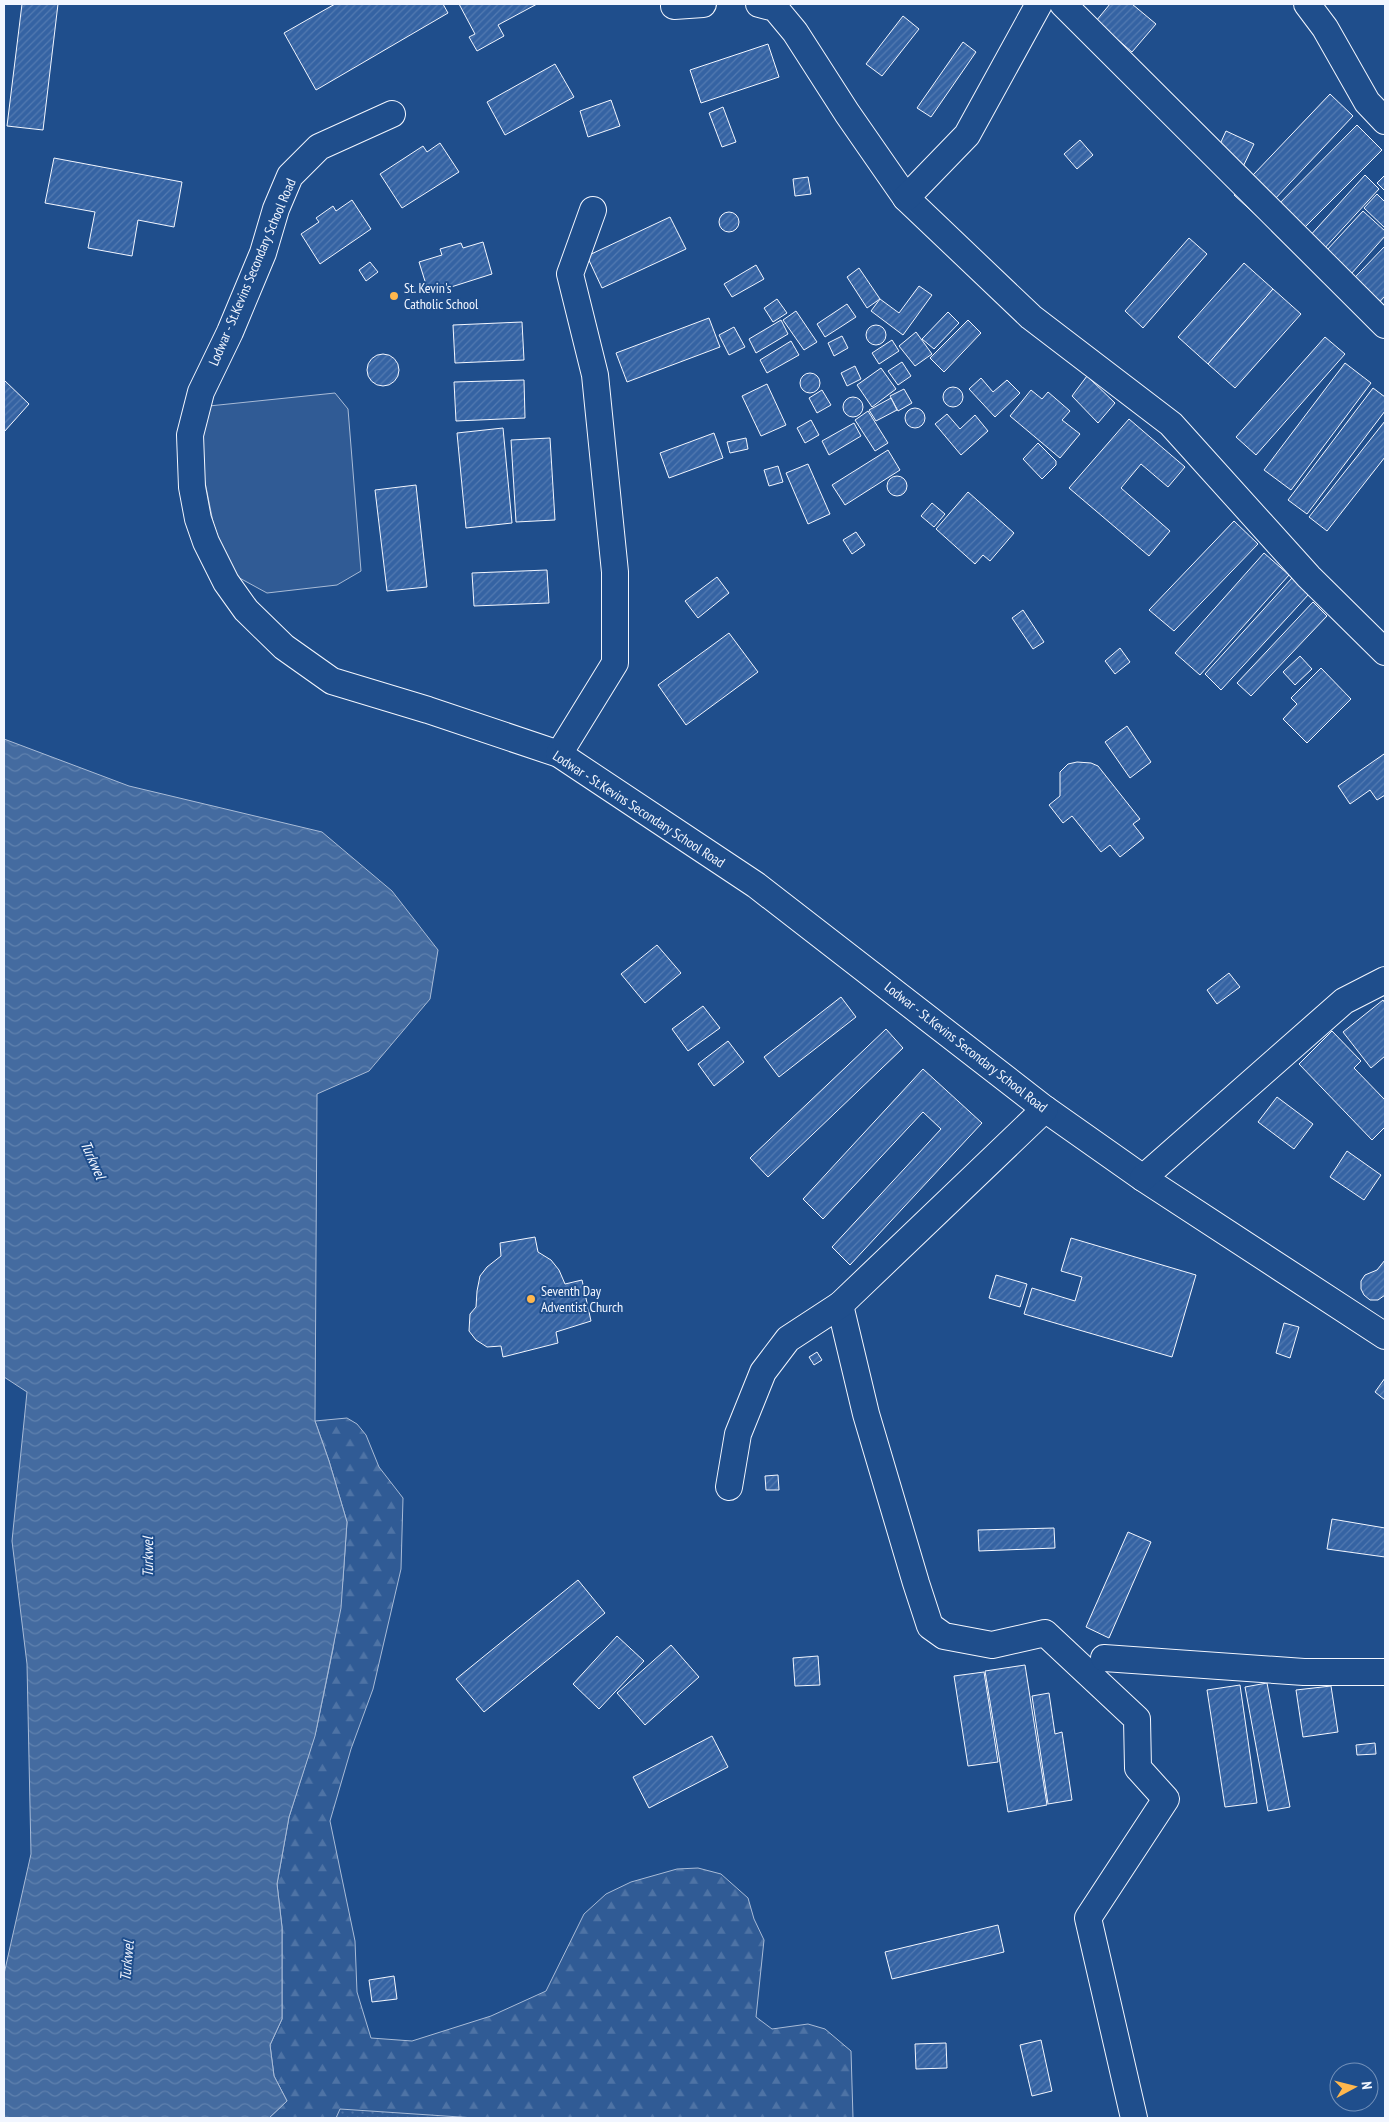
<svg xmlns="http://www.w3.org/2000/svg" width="1389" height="2122" viewBox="0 0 1389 2122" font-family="'PT Sans Narrow',sans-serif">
<defs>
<pattern id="forest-firs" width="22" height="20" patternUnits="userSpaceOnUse" patternTransform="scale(1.25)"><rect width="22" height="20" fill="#305b95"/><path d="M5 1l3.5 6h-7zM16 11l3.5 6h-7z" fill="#4e73a5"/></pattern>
<pattern id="garden-dots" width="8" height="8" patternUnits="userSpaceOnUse" patternTransform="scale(1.25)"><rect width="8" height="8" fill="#305b95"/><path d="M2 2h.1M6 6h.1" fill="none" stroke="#4e73a5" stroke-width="1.8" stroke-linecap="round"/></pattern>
<pattern id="water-waves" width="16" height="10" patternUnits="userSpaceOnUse" patternTransform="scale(1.25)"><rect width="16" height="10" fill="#446ba0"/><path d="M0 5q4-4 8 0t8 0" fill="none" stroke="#5f81ae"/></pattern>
<pattern id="building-hatch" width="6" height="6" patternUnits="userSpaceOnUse" patternTransform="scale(1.25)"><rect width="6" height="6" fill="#3563a3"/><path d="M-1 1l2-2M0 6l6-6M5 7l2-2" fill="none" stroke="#537ab1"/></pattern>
</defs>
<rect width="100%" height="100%" fill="#1f4e8c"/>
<path fill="#305b95" stroke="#a8bbd7" d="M335,393L348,409L361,571L337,585L267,593L234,575L223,552L213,522L202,467L201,424L209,406Z"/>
<path fill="url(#forest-firs)" stroke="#a8bbd7" d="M347,1418L357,1424L366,1435L379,1467L403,1498L401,1569L373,1689L351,1749L330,1821L355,1941L357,1992L371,2038L412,2041L491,2016L546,1991L584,1914L606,1894L631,1882L677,1869L698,1868L721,1874L748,1898L754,1919L764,1940L756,2017L772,2029L808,2024L825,2029L851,2051L853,2118H269L287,2101L274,2076L270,2045L282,2019V1927L277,1884L289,1817L316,1731L333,1649L343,1579L347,1522L329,1461L315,1421Z"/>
<path fill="url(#garden-dots)" stroke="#a8bbd7" d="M340,2109L475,2118H336Z"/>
<path fill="url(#water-waves)" stroke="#a8bbd7" d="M4,739L129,786L322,832L392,891L438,950L430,999L369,1071L317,1094L315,1421L329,1461L347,1522L341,1608L315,1736L289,1817L277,1884L282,1927V2019L270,2045L274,2076L287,2101L269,2118H4V1974L31,1854L27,1664L12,1541L27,1392L4,1377Z"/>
<g fill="url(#building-hatch)" stroke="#f2f6ff">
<path d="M22,4H58L43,130L7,126Z"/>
<path d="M335,4H443L448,13L316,90L284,33Z"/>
<path d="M459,4H537L498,25L504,36L477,51L469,37L475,34Z"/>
<path d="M1110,4H1132L1156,24L1132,52L1096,21Z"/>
<path d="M903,16L919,29L882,76L866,64Z"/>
<path d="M963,42L976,52L931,117L917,108Z"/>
<path d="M768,44L779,77L701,103L690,70Z"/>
<path d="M555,64L574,97L505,135L487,102Z"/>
<path d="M1330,94L1353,116L1258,217L1234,195Z"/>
<path d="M611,100L620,126L588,137L580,111Z"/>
<path d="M723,107L736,142L722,147L709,113Z"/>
<path d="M1357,125L1382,150L1288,244L1263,220Z"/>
<path d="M1226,131L1254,144L1238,177L1211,164Z"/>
<path d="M1080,140L1093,155L1077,169L1064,154Z"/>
<path d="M440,143L459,172L402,208L380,174L423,146L427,152Z"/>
<path d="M54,158L182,182L174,227L138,220L132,256L88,248L95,212L45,203Z"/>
<path d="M1365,175L1379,189L1322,251L1308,238Z"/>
<path d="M1385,175V191L1377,183Z"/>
<path d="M808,177L811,194L795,196L793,179Z"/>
<path d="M1377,194L1385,202V228L1364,208Z"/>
<path d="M352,200L371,229L320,264L301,234L319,222L316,218L333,206L336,211Z"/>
<path d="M1363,211L1385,231V236L1351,274L1326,251Z"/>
<circle cx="729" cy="222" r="10"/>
<path d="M670,217L686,249L602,288L587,256Z"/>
<path d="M1189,238L1207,254L1143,328L1125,311Z"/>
<path d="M483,242L492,274L429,294L419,262L442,255L440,249L461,243L463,248Z"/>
<path d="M1385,246V296L1363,320L1338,295Z"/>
<path d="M370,262L378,272L366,281L359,270Z"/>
<path d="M1244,263L1273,289L1208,364L1178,337Z"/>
<path d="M756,265L764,279L732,297L724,284Z"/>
<path d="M859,268L880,299L867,308L847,277Z"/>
<path d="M919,286L932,295L903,335L871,311L880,299L899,313Z"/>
<path d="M1273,289L1301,314L1235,388L1208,364Z"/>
<path d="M777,299L787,313L773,322L764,308Z"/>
<path d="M847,304L856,317L825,337L817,324Z"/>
<path d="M796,311L817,342L804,350L783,320Z"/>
<path d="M948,312L959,323L934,349L922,339Z"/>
<path d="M709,318L720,347L627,382L616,353Z"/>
<path d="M781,320L788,334L756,353L749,339Z"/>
<path d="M968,320L981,333L944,372L930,358Z"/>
<path d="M522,322L524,360L455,363L453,325Z"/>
<circle cx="876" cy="335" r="10"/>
<path d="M734,327L745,347L729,355L719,335Z"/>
<path d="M916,332L932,354L915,366L899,346Z"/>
<path d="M842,336L848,348L834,356L828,343Z"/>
<path d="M1325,337L1345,354L1256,455L1236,437Z"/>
<path d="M892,340L899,351L879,364L872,353Z"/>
<path d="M791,341L799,355L767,373L760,360Z"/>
<circle cx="383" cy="370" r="16"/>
<path d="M902,362L911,376L898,385L888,371Z"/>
<path d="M1345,363L1371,383L1291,490L1264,470Z"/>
<path d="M855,366L861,379L847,386L841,373Z"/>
<path d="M881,368L896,389L872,407L857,385Z"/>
<circle cx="810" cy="383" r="10"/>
<path d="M1087,376L1115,403L1098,423L1072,396Z"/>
<path d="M981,378L993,392L1007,380L1020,393L995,417L969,389Z"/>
<path d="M4,380L29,404L4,432Z"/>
<path d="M524,380L525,418L456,421L454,382Z"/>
<path d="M767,384L786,425L761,436L742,396Z"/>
<circle cx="953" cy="397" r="10"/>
<path d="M1373,388L1385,397V411L1307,514L1288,500Z"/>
<path d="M904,389L912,403L898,411L890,396Z"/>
<path d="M822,390L831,405L817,413L809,398Z"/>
<path d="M1031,390L1042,399L1048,392L1070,411L1062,420L1080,434L1060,458L1010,416Z"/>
<circle cx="853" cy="407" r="10"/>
<path d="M891,398L897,410L876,421L869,410Z"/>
<circle cx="915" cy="418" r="10"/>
<path d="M868,411L888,443L875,451L855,420Z"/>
<path d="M947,414L960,429L975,415L988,431L961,455L935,424Z"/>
<path d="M1129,419L1185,467L1168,487L1141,464L1121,488L1170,531L1149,556L1069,488Z"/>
<path d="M811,420L819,435L805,443L797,428Z"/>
<path d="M1385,421V457L1327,531L1309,517Z"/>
<path d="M854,423L861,436L829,455L822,441Z"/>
<path d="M503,428L512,523L466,528L457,433Z"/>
<path d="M714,433L723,458L669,478L660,453Z"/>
<path d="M550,438L555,520L516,522L511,440Z"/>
<path d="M746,438L748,449L730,453L727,442Z"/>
<path d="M1038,443L1056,461V465L1042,479L1023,459Z"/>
<path d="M888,450L900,470L845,505L832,485Z"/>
<path d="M808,464L830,514L808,524L786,473Z"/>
<path d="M778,466L783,482L769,486L764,470Z"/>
<circle cx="897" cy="486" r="10"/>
<path d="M416,485L427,587L387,591L375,490Z"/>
<path d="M968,492L1014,533L990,561L983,555L975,564L936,529Z"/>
<path d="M932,503L945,514L934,527L921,516Z"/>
<path d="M1234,521L1258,544L1174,631L1149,610Z"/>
<path d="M856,532L865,545L852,554L843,540Z"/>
<path d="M1264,553L1289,575L1200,675L1175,653Z"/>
<path d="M547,570L549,603L474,606L472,573Z"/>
<path d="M717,577L729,593L698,618L685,601Z"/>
<path d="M1292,578L1309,594L1221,690L1205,674Z"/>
<path d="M1313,602L1327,616L1251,696L1237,683Z"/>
<path d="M1023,610L1044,642L1033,649L1012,618Z"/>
<path d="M729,633L758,672L686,725L658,685Z"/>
<path d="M1120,648L1130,662L1115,674L1105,661Z"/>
<path d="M1300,656L1312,669L1295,685L1283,672Z"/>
<path d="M1321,668L1351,699L1307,743L1283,719L1297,704L1291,698Z"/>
<path d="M1127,726L1151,762L1130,778L1105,742Z"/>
<path d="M1384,754L1385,756V795L1377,800L1370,790L1350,804L1338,786Z"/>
<path d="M1077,762L1091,763L1098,766L1140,819L1133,824L1144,838L1120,857L1110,845L1101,852L1072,816L1063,823L1049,805L1060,796V772L1068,764Z"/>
<path d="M657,945L681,973L645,1003L621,974Z"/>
<path d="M1229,973L1240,987L1217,1004L1207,990Z"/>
<path d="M841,997L856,1017L779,1077L764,1057Z"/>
<path d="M1383,1000L1385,1003V1056L1371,1068L1343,1032Z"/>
<path d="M703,1006L720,1028L688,1051L672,1029Z"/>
<path d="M886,1029L903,1048L768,1177L750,1158Z"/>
<path d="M1332,1031L1361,1061L1354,1068L1385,1100V1127L1372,1140L1299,1064Z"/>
<path d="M728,1041L744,1062L714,1086L698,1064Z"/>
<path d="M923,1069L982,1123L850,1265L832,1247L941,1129L923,1112L823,1219L803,1199Z"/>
<path d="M1277,1097L1313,1124L1294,1149L1258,1122Z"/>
<path d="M1347,1151L1381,1175L1364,1200L1330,1177Z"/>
<path d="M535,1237L538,1252L551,1260L559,1270L565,1284L582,1280L591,1321L556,1332L558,1343L503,1357L501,1346L487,1347L476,1340L469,1331L470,1314L476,1307L477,1291L480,1276L487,1267L501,1256L500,1243Z"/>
<path d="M1071,1238L1196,1275L1172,1357L1024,1314L1032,1288L1075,1301L1082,1277L1061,1271Z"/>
<path d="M1385,1260V1295L1378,1300H1370L1364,1295L1361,1289V1281L1365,1275L1377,1270Z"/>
<path d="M996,1275L1027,1284L1020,1307L989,1298Z"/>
<path d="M1284,1323L1299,1327L1290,1358L1276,1353Z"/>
<path d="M817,1352L822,1360L814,1365L809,1357Z"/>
<path d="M1385,1378V1400L1375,1392Z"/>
<path d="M778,1475L779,1490H766L765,1476Z"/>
<path d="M1332,1519L1385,1528V1557L1327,1549Z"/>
<path d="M1054,1528L1055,1548L979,1551L978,1530Z"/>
<path d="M1128,1532L1151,1542L1109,1638L1086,1627Z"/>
<path d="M578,1580L605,1613L484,1712L456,1679Z"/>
<path d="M617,1636L644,1661L599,1709L573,1684Z"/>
<path d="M671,1645L699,1677L645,1725L617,1693Z"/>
<path d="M818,1656L820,1685L795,1686L793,1658Z"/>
<path d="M1025,1665L1047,1805L1008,1812L985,1671Z"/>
<path d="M984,1672L998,1762L968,1766L954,1676Z"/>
<path d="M1267,1683L1290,1807L1268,1811L1245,1687Z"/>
<path d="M1240,1685L1257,1803L1225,1807L1207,1690Z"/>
<path d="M1331,1686L1338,1732L1303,1737L1296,1690Z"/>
<path d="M1049,1693L1055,1734L1062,1732L1072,1800L1048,1804L1032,1696Z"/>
<path d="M712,1736L728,1767L649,1808L633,1777Z"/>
<path d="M1375,1743L1376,1754L1357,1755L1356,1745Z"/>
<path d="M998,1925L1004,1952L892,1979L885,1952Z"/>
<path d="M394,1976L397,1999L372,2002L369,1980Z"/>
<path d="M1041,2040L1052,2091L1032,2096L1020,2045Z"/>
<path d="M946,2043L947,2068L916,2069L915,2044Z"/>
</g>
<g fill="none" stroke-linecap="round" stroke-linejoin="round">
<g stroke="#f2f6ff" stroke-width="28">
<g id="street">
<path d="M759,4L775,8L795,32L847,113L906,198L1031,317L1171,424L1309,577L1385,652"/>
<path d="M1063,4L1385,325"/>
<path d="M1307,4L1325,28L1367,102L1385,121"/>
<path d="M674,6L703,4"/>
<path d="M392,114L319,147L290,176L276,209L263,253L230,332L201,392L190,435L192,487L198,519L206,542L226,582L246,610L284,647L332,681L428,710L559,754L756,885L1045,1109L1143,1178L1385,1336"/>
<path d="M906,198L967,135L1039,4"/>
<path d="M559,754L615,663V572L595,375L570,274L593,210"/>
<path d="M1143,1178L1344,1001L1385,980"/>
<path d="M840,1305L866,1414L916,1583L930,1626L944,1636L992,1645L1045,1633L1137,1719L1138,1768L1166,1799L1088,1918L1134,2118"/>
<path d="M729,1487L738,1434L763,1372L788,1339L840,1305L1045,1109"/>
<path d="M1104,1658L1304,1672H1385"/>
</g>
</g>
<use href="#street" stroke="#1f4e8c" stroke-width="26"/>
</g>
<g fill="#ffb74d" stroke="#1f4e8c" stroke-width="2">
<circle cx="394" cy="296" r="5"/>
<circle cx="531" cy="1299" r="5"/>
</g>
<g text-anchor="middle" stroke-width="4" stroke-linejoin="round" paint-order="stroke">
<g font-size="14" fill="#f2f6ff" stroke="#1f4e8c">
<text transform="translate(252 272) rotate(-67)" y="5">Lodwar - St.Kevins Secondary School Road</text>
<text transform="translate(639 809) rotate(33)" y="5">Lodwar - St.Kevins Secondary School Road</text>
<text transform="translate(966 1047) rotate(38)" y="5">Lodwar - St.Kevins Secondary School Road</text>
</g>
<g font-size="14" fill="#f2f6ff" stroke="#1f4e8c" text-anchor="start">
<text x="404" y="293">St. Kevin's<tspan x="404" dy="16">Catholic School</tspan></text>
<text x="541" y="1296">Seventh Day<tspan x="541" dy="16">Adventist Church</tspan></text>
</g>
<g font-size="15" font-style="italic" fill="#f2f6ff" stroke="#1f4e8c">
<text transform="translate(93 1160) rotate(66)" y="5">Turkwel</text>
<text transform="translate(148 1557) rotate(-90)" y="5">Turkwel</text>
<text transform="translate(127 1961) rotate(-85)" y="5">Turkwel</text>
</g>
</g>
<rect width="1389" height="2122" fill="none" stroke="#f2f6ff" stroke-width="10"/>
<g transform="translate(1354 2087) rotate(83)"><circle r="24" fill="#1f4e8c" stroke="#7391ba"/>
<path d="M0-4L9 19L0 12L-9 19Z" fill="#ffb74d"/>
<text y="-8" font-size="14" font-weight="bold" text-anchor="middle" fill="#f2f6ff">N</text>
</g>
</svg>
